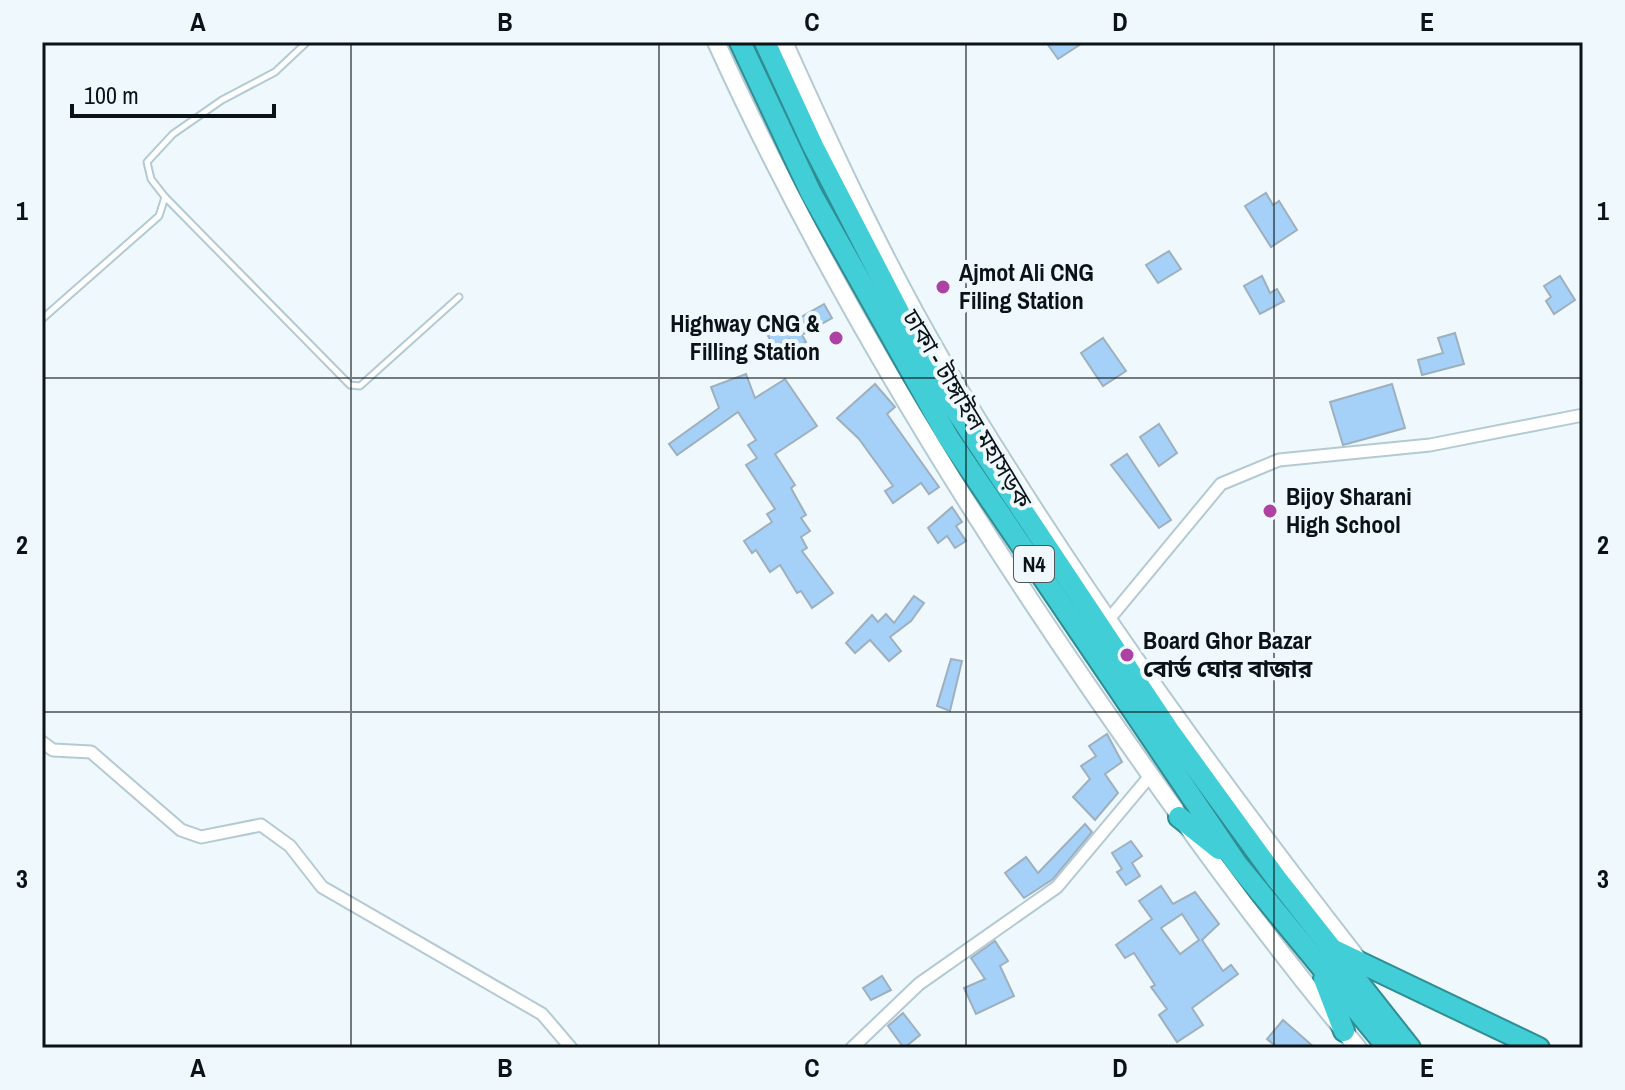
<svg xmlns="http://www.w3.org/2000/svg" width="1625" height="1090" viewBox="0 0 1625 1090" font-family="'Archivo Narrow','Noto Sans Bengali',sans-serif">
<rect width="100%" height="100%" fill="#eff9fd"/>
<g fill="#a5d1f8" stroke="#9eafbe" stroke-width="2" fill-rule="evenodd">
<path d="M1046,42H1084L1058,59Z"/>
<path d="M1266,193L1273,205L1279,201L1297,230L1271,247L1245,206Z"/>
<path d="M1169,251L1181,269L1158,283L1146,265Z"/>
<path d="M1262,276L1270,293L1277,289L1284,301L1260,314L1244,286Z"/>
<path d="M1560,276L1575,300L1554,314L1546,301L1551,297L1544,286Z"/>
<path d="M824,304L832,318L802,335L806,342L794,349L789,339L774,347L768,336Z"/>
<path d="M1455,333L1464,364L1422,375L1418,360L1443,353L1438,338Z"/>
<path d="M1103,338L1126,371L1103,386L1081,353Z"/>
<path d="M746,374L755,398L785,379L817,426L775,454L795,485L791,488L806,515L801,518L810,531L801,537L807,548L802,551L833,593L812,608L801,591L797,593L780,565L770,572L756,550L752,553L744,541L772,522L767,514L775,509L746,465L757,458L748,445L756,440L738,412L677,455L669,444L719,408L711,387Z"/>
<path d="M875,384L895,407L887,414L939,487L929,494L921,483L893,503L885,491L893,486L859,439L837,418Z"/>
<path d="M1392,384L1405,428L1343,445L1330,402Z"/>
<path d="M1159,424L1177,453L1159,466L1140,437Z"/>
<path d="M1127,454L1171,520L1159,528L1111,465Z"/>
<path d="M952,507L962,522L956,526L966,541L955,548L947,536L938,543L928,528Z"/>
<path d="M914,596L924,603L911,621L890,637L901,651L889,661L870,640L855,653L846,643L872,615L878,622L886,614L894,623Z"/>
<path d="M951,659L962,661L950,711L937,706Z"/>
<path d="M1107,734L1122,762L1105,774L1118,793L1095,820L1073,797L1090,779L1081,766L1096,756L1089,746Z"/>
<path d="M1085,824L1092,832L1053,879L1024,898L1005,873L1026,857L1038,873Z"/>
<path d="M1131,841L1142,856L1132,863L1140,876L1126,885L1117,872L1122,869L1112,853Z"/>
<path d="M1161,886L1173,904L1195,892L1219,924L1202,940L1223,971L1231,965L1238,974L1192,1008L1203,1025L1177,1042L1159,1015L1167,1009L1151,987L1155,985L1134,953L1125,958L1116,945L1152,919L1139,901ZM1182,914L1199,940L1180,954L1161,928Z"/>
<path d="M995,941L1008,961L1000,966L1014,996L976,1014L964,988L985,979L971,958Z"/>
<path d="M882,976L891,990L871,1000L863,988Z"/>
<path d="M903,1013L920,1035L904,1048L888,1026Z"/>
<path d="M1283,1020L1315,1048H1278L1267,1039Z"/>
</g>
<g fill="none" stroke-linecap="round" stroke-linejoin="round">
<g stroke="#b3cad3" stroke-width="9">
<g id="lane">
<path d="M165,197L350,385L360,386L459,297"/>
<path d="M42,319L159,216L165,197L151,179L147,162L173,134L222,100L275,72L307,42"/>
</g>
</g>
<g stroke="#b3cad3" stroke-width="15">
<g id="street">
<path d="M1105,624L1221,484L1279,460L1430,445L1583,415"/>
<path d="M42,742L53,750L91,752L181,830L201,837L261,825L290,846L322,887L542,1014L571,1048"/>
<path d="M852,1048L919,984L1057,887L1150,776"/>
</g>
</g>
<g stroke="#b3cad3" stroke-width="20">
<g id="secondary">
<path d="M716,42C819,269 950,485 1091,690C1176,813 1262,933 1358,1048"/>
<path d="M784,42C833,151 883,259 943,362C1066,570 1209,768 1357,958"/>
</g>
</g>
<g stroke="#2f8d93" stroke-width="24">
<g id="highway">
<path d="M740,42L811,193L948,437L1237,864L1388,1048"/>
<path d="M765,42L813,146L929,370L1170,732L1276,878L1410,1048"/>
<path d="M1179,817L1219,849"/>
<path d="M1334,950L1539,1048"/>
<path d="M1324,979L1344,1031"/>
</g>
</g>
<use href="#lane" stroke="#fff" stroke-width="5"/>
<use href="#street" stroke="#fff" stroke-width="11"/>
<use href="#secondary" stroke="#fff" stroke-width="16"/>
<use href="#highway" stroke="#42ced6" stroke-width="20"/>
</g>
<path fill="none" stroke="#0b1316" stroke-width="2" stroke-opacity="0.55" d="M351,42V1048M659,42V1048M966,42V1048M1274,42V1048M42,378H1583M42,712H1583"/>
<g fill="#ad42a3" stroke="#eff9fd" stroke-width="3">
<circle cx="943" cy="287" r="8"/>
<circle cx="836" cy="338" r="8"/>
<circle cx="1270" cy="511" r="8"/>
<circle cx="1127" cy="655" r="8"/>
</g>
<g text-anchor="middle" stroke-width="8" stroke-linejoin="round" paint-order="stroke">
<rect fill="#eff9fd" stroke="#4f585b" stroke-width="2" x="1014" y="546" width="40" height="36" rx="6"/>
<g font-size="22" font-weight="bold" fill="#0b1316">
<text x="1034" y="572">N4</text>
</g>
<g font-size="24" font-weight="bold" fill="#0b1316" stroke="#eff9fd" text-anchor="start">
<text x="959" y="281">Ajmot Ali CNG<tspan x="959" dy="28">Filing Station</tspan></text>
<text x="820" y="332" text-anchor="end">Highway CNG &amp;<tspan x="820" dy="28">Filling Station</tspan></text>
<text x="1286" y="505">Bijoy Sharani<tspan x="1286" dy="28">High School</tspan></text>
<text x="1143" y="649">Board Ghor Bazar<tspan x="1143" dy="28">বোর্ড ঘোর বাজার</tspan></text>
</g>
<g font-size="24" fill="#0b1316" stroke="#eff9fd">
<text transform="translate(967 409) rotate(59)" y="8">ঢাকা - টাঙ্গাইল মহাসড়ক</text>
</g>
</g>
<rect width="1625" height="1090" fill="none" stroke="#eff9fd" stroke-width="88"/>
<path d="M72 104v12h202v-12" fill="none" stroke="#0b1316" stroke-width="4"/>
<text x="84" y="104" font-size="24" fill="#0b1316" stroke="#eff9fd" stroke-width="6" paint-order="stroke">100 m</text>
<rect x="44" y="44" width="1537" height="1002" fill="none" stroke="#0b1316" stroke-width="3"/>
<g font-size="26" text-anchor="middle" font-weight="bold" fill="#0b1316">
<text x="198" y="31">A</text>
<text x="505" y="31">B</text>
<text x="812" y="31">C</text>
<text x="1120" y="31">D</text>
<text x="1427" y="31">E</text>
<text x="22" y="220">1</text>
<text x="1603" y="220">1</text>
<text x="22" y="554">2</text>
<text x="1603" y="554">2</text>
<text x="22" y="888">3</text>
<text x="1603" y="888">3</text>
<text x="198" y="1077">A</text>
<text x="505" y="1077">B</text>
<text x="812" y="1077">C</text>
<text x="1120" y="1077">D</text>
<text x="1427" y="1077">E</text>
</g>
</svg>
